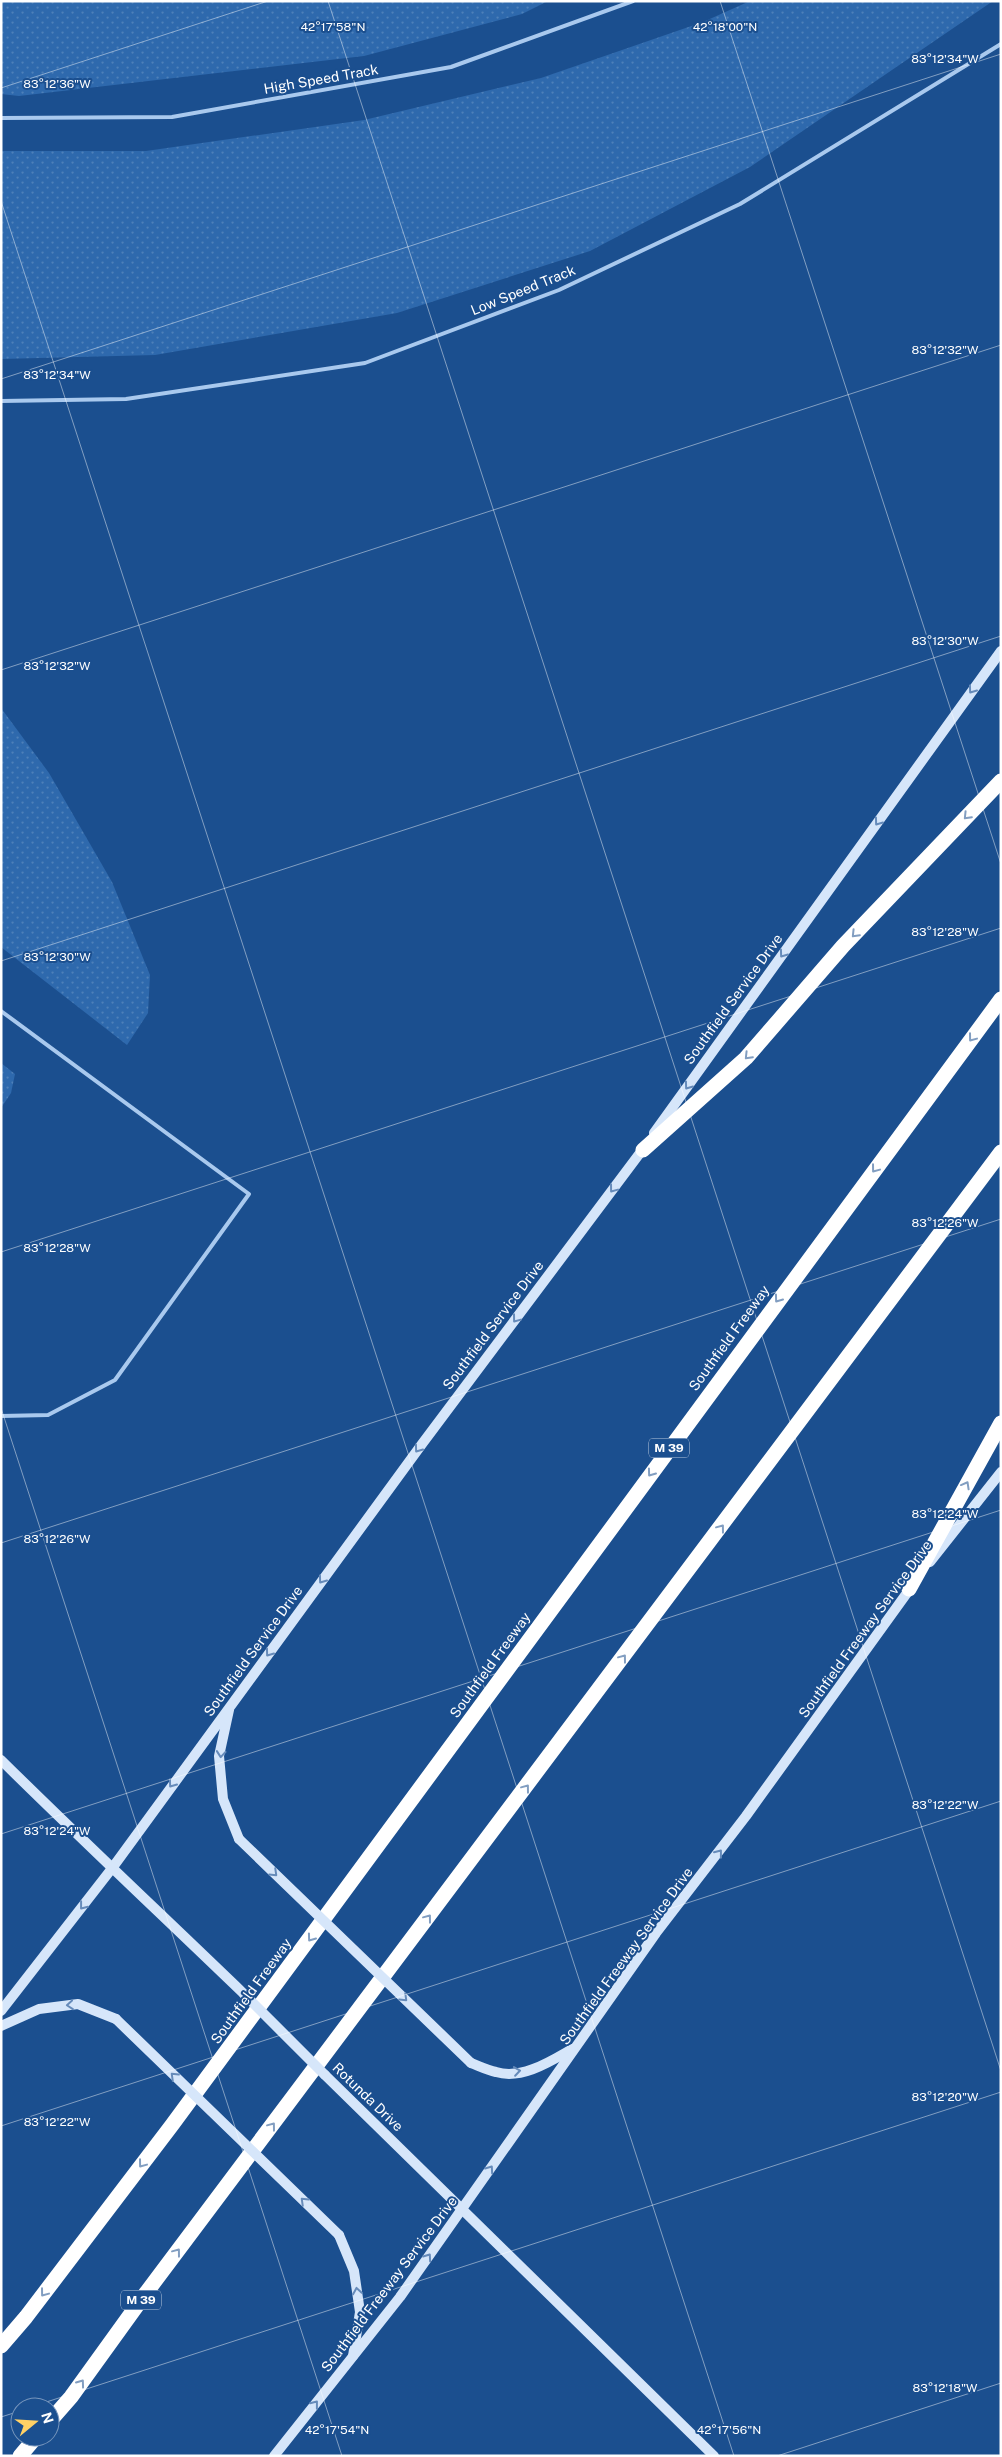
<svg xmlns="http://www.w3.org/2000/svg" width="1002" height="2457" viewBox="0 0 1002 2457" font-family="'Public Sans',sans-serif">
<defs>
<pattern id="grass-dots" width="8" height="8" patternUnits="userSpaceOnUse" patternTransform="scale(1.25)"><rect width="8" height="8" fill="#2e69ad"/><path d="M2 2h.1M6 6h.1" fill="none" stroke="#4d80b9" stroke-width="1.8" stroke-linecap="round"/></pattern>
</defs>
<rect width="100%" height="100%" fill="#1b4f8f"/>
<g fill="url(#grass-dots)">
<path d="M1,1H548L522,14L364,56L19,96L1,94Z"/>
<path d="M750,1H993L750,167L590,251L397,313L155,355L1,359V151H146L364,120L541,78L703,22Z"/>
<path d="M1,708L49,773L112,882L150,975L148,1013L127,1045L1,947Z"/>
<path d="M1,1063L15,1074L11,1093L1,1108Z"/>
</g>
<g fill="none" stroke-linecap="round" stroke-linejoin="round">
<g stroke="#a9c9ee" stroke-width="4">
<path d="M1,118L172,117L451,67L633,1"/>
<path d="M1,401L126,399L365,363L559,290L740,204L1001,44"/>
<path d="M1,1011L249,1194L115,1380L48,1415L1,1416"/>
</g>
<g stroke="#d6e6fa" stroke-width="10">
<path d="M654,1133L1001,651"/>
<path d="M930,1562L1001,1472"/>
<path d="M229,1710L219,1756L223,1799L239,1839"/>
<path d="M1,1760C81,1839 163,1916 244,1994"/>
<path d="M1,2011L113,1867L422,1444L646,1145"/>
<path d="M1,2026L39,2009L78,2004L116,2019"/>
<path d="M471,2063C479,2066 487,2070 496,2072C522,2080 551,2061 572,2049"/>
<path d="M325,2075L714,2456"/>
<path d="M339,2235L354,2271L360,2312L353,2356"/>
<path d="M274,2456L400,2297L656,1933L746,1816L912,1586"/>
</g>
<g stroke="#fff" stroke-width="15">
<path d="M643,1150L746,1058L843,946L1001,781"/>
<path d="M909,1589L1001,1423"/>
<path d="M1,2346L26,2317L172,2125L1001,999"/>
<path d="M50,2421L71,2397L146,2293L1001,1152"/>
<path d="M20,2456L36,2437"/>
</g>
<g stroke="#d6e6fa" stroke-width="10">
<path d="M239,1839L471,2063"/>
<path d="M244,1994L325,2075"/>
<path d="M116,2019L339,2235"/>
</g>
</g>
<defs><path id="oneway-chevron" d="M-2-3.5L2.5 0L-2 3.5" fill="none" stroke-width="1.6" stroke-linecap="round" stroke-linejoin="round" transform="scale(1.25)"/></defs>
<g stroke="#668bba">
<use href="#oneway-chevron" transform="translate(972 690) rotate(126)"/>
<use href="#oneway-chevron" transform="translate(878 822) rotate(126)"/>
<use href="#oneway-chevron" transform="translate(783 954) rotate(126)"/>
<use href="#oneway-chevron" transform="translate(688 1086) rotate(126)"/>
<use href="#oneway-chevron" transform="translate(613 1189) rotate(127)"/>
<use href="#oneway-chevron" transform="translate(516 1319) rotate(127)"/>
<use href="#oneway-chevron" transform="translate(418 1449) rotate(126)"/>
<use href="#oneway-chevron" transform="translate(322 1580) rotate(126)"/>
<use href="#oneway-chevron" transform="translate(269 1653) rotate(126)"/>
<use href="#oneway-chevron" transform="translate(221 1754) rotate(95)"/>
<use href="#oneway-chevron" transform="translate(172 1784) rotate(126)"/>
<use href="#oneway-chevron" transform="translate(719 1853) rotate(-52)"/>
<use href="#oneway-chevron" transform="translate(274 1873) rotate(44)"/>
<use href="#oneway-chevron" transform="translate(83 1906) rotate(128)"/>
<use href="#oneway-chevron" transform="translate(404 1998) rotate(44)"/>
<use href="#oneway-chevron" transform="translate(70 2005) rotate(175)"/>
<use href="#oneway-chevron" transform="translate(517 2071) rotate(-8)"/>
<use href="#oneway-chevron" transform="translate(174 2076) rotate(-136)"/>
<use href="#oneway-chevron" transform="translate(490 2169) rotate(-55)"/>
<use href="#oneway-chevron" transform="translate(304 2201) rotate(-136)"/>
<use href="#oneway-chevron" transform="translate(428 2257) rotate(-55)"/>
<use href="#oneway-chevron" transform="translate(357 2291) rotate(-99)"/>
<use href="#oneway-chevron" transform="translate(315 2404) rotate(-52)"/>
</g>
<g stroke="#829ec1">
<use href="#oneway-chevron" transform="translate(967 816) rotate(134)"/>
<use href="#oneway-chevron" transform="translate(855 934) rotate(134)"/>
<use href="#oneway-chevron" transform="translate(972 1038) rotate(127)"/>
<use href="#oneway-chevron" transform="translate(748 1056) rotate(134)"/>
<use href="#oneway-chevron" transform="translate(875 1169) rotate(127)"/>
<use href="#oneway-chevron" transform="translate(778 1299) rotate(126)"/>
<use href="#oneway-chevron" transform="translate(651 1473) rotate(126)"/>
<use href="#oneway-chevron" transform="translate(966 1485) rotate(-61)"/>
<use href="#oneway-chevron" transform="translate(721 1528) rotate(-53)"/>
<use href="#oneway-chevron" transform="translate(623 1658) rotate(-53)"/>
<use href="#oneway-chevron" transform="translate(526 1788) rotate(-53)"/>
<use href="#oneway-chevron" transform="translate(428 1918) rotate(-53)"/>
<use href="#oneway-chevron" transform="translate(311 1938) rotate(126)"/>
<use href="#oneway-chevron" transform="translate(272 2126) rotate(-53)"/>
<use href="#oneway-chevron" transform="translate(142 2164) rotate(127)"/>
<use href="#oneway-chevron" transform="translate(177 2252) rotate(-53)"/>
<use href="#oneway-chevron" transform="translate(44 2293) rotate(127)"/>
<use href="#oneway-chevron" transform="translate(81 2383) rotate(-54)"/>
</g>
<path fill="none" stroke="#fff" stroke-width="1" stroke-opacity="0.45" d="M328,1L1001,2071M720,1L1001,864M1,88L268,1M1,201L734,2456M1,379L1001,54M1,670L1001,345M1,961L1001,636M1,1252L1001,928M1,1408L342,2456M1,1543L1001,1219M1,1834L1001,1510M1,2126L1001,1801M31,2407L1001,2092M1,2417L20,2411M777,2456L1001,2383"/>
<g text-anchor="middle" stroke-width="4" stroke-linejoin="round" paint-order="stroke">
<g fill="#1b4f8f" stroke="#bbcadd" stroke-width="1">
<rect x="649" y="1438.5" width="40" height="19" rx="4"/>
<rect x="121" y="2290.5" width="40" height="19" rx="4"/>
</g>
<g font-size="12" font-weight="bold" fill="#fff">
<text x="669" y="1452">M 39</text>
<text x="141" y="2304">M 39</text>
</g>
<g font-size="14" fill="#fff" stroke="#1b4f8f">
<text transform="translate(321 79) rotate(-10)" y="5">High Speed Track</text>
<text transform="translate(523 290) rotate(-22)" y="5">Low Speed Track</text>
<text transform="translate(733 999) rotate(-54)" y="5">Southfield Service Drive</text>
<text transform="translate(493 1325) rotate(-53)" y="5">Southfield Service Drive</text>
<text transform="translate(729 1338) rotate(-54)" y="5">Southfield Freeway</text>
<text transform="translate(865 1629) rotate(-54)" y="5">Southfield Freeway Service Drive</text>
<text transform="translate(253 1651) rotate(-54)" y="5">Southfield Service Drive</text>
<text transform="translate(490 1665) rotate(-54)" y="5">Southfield Freeway</text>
<text transform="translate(626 1956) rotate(-54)" y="5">Southfield Freeway Service Drive</text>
<text transform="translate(251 1991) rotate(-54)" y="5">Southfield Freeway</text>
<text transform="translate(368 2097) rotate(44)" y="5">Rotunda Drive</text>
<text transform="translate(389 2284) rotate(-53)" y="5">Southfield Freeway Service Drive</text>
</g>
</g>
<g font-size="12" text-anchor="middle" fill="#fff" stroke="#1b4f8f" stroke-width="4" stroke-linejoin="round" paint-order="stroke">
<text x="333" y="31">42°17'58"N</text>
<text x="725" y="31">42°18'00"N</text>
<text x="945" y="63">83°12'34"W</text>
<text x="57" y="88">83°12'36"W</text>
<text x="945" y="354">83°12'32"W</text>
<text x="57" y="379">83°12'34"W</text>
<text x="945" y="645">83°12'30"W</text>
<text x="57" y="670">83°12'32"W</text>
<text x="945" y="936">83°12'28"W</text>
<text x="57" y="961">83°12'30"W</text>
<text x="945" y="1227">83°12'26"W</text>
<text x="57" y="1252">83°12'28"W</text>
<text x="945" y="1518">83°12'24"W</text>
<text x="57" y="1543">83°12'26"W</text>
<text x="945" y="1809">83°12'22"W</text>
<text x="57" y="1835">83°12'24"W</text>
<text x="945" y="2101">83°12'20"W</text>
<text x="57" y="2126">83°12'22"W</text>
<text x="945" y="2392">83°12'18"W</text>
<text x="337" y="2434">42°17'54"N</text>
<text x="729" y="2434">42°17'56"N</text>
</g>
<rect width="1002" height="2457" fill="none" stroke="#ffffff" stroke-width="5"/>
<g transform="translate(35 2422) rotate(72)"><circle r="24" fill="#1b4f8f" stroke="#7695bc"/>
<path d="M0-4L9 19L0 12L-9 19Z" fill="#ffd166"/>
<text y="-8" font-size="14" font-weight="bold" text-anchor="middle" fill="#ffffff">N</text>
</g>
</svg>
